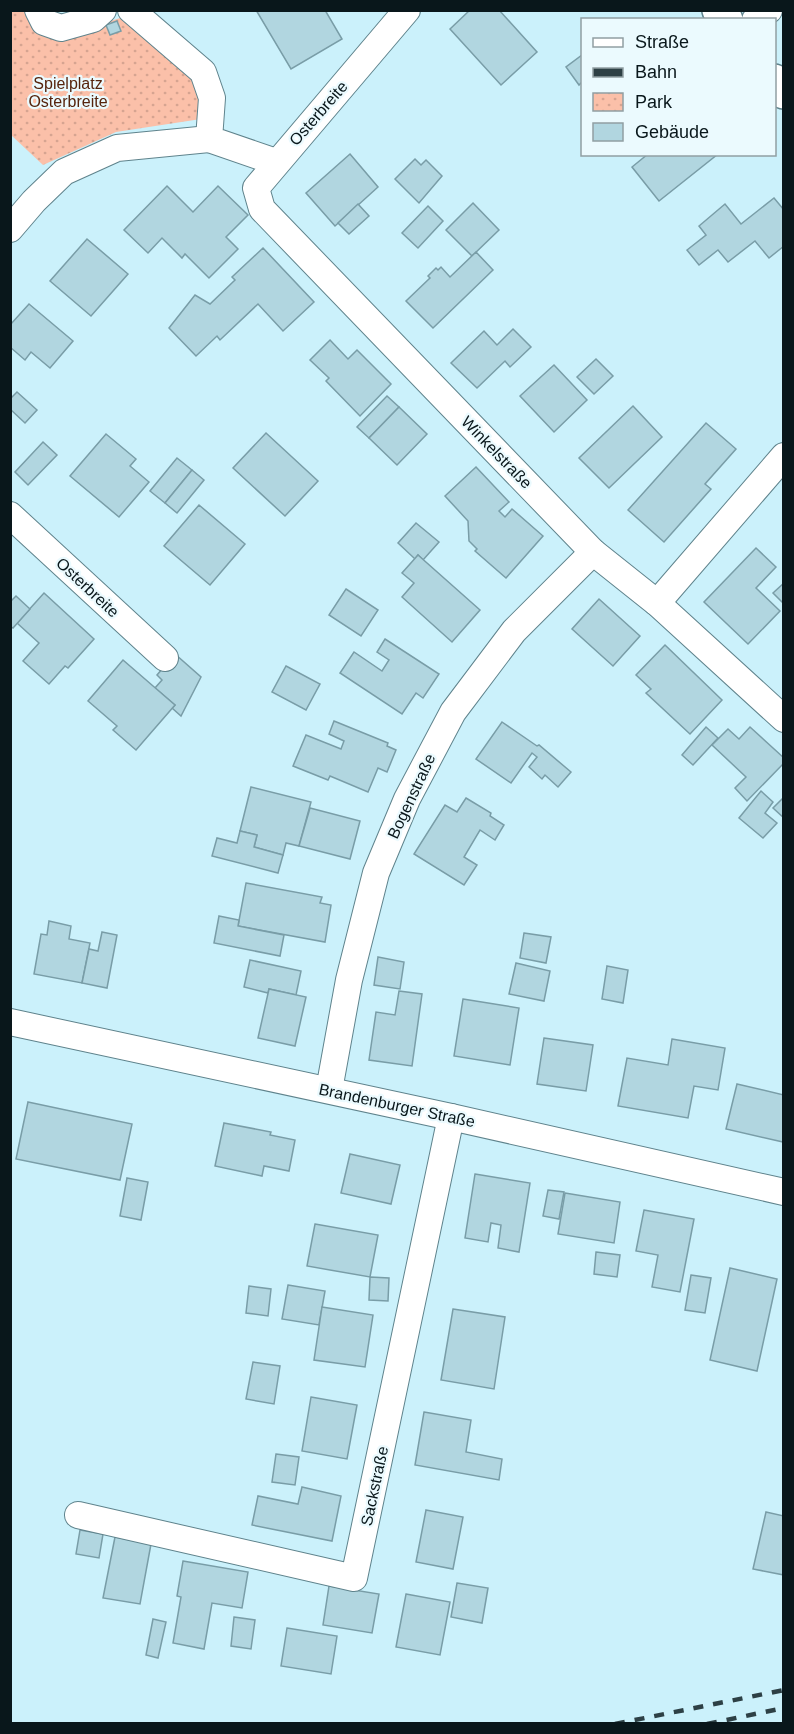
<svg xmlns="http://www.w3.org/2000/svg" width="794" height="1734" viewBox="0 0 794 1734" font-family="Arial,sans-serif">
<defs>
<pattern id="park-dots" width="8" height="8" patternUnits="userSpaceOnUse" patternTransform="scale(1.5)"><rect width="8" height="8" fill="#fbc0a9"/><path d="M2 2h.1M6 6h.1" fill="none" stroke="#d6a491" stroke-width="1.8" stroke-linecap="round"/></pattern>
</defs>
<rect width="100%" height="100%" fill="#cbf1fb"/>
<path fill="url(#park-dots)" d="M10,11H31L63,37L120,18L196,79L201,119L116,132L43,165L11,135Z"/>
<g fill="#b1d6e0" stroke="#799da7" stroke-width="1.5">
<path d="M256,10H325L342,39L291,69Z"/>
<path d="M470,10H499L537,52L501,85L450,29Z"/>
<path d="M117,21L121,31L110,35L106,25Z"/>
<path d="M582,55V82L579,85L566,67Z"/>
<path d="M350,154L378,187L335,226L306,193Z"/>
<path d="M648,154H718L659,201L632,167Z"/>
<path d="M415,159L421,165L426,160L442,176L419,203L395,179Z"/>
<path d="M167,186L193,212L218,186L248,215L226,237L238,249L209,278L185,254L182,258L162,238L148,253L124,230Z"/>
<path d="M774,198L784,210V246L769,258L755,241L728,262L718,250L699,265L687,250L706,235L699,226L725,204L741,224Z"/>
<path d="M473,203L499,230L472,256L446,230Z"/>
<path d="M358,204L369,216L349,234L338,223Z"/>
<path d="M428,206L443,221L418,248L402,233Z"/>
<path d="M87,239L128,274L91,316L50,281Z"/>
<path d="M263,248L314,302L283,331L258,304L220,340L217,336L196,356L169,328L195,295L210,304L235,280L232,277Z"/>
<path d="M476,252L493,270L433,328L406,301L430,278L428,276L436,268L438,270L441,267L450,277Z"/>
<path d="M29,304L73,341L50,368L31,352L25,360L10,347V325Z"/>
<path d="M513,329L531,347L510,367L505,361L477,388L451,363L484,331L497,345Z"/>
<path d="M330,340L348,359L357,350L391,384L360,416L326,381L329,378L310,360Z"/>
<path d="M596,359L613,376L594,394L577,377Z"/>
<path d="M554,365L587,400L554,432L520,396Z"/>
<path d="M17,392L37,410L25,423L10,409V399Z"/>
<path d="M387,396L399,407L369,438L357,427Z"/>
<path d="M633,406L662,437L609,488L579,458Z"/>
<path d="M399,407L427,434L397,465L369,438Z"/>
<path d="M706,423L736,449L705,484L711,489L664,542L628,510Z"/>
<path d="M266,433L318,481L285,516L233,468Z"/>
<path d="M106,434L136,459L130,466L149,482L119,517L70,476Z"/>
<path d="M43,442L57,455L28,485L15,472Z"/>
<path d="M177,458L192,470L165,503L150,491Z"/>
<path d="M476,467L509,502L499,511L505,517L512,509L543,536L506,578L475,551L477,549L469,541L468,521L445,496Z"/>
<path d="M192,470L204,480L177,513L165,503Z"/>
<path d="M199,505L245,544L210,585L164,546Z"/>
<path d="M416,523L439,542L423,560L418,555L415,559L398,543Z"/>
<path d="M756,548L776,567L756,588L780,611L748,644L704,602Z"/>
<path d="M418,555L480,610L452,642L402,597L414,583L402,573Z"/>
<path d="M784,583V604L773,593Z"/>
<path d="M346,589L378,610L361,636L329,615Z"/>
<path d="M44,593L94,639L68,668L65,666L49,684L23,661L39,643L17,623Z"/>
<path d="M16,596L30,609L13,628L10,626V602Z"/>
<path d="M599,599L640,636L613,666L572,629Z"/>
<path d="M385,639L439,674L423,698L416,693L402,714L340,673L354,652L382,671L389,660L377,652Z"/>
<path d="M665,645L722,700L690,734L646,693L651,689L636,675Z"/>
<path d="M175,654L201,677L181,716L172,708L175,705L155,688L162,680L157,675Z"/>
<path d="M123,660L175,705L136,750L113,730L117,726L88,701Z"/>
<path d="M286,666L320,684L306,710L272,692Z"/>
<path d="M334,721L388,743L387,746L396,750L387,772L378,768L368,792L330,776L328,780L293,766L306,735L341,749L344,741L329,734Z"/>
<path d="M502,722L537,746L539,745L571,772L558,787L545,775L542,779L529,767L537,757L532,753L511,783L476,759Z"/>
<path d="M706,727L718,738L693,765L682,755Z"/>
<path d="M750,727L784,758V763L747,801L735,788L746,777L712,745L728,729L739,739Z"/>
<path d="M251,787L311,802L299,846L286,843L283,855L254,847L257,835L240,831Z"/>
<path d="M761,791L773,802L765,813L777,823L763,838L739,818Z"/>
<path d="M784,797V818L773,808Z"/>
<path d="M466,798L491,813L490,816L504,825L495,840L480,830L464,857L477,865L464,885L414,854L445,805L457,812Z"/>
<path d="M310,808L360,821L350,859L299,846Z"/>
<path d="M240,831L257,835L254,847L283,855L278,873L212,856L217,838L237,843Z"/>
<path d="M246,883L322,897L320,903L331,905L325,942L238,926Z"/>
<path d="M219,916L239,920L238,926L284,935L280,956L214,943Z"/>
<path d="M49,921L71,926L69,939L90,943L82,983L34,974L41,934L47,935Z"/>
<path d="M102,932L117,935L107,988L82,983L89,949L98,951Z"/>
<path d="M524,933L551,937L546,963L520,958Z"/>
<path d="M378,957L404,962L400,989L374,985Z"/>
<path d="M250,960L301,971L296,995L269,989L268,993L244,987Z"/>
<path d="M516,963L550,971L544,1001L509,994Z"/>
<path d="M607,966L628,970L623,1003L602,999Z"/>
<path d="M269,989L306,997L295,1046L258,1038Z"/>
<path d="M399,991L422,994L412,1066L369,1060L376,1012L395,1015Z"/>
<path d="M463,999L519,1008L510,1065L454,1056Z"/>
<path d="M544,1038L593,1045L586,1091L537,1084Z"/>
<path d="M672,1039L725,1048L718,1090L694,1086L688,1118L618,1106L627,1058L668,1065Z"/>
<path d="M737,1084L784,1095L783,1142L726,1129Z"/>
<path d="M28,1102L132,1124L120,1180L16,1159Z"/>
<path d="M224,1123L271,1132L270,1135L295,1140L289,1171L264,1166L262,1176L215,1166Z"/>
<path d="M350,1154L400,1165L391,1204L341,1193Z"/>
<path d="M475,1174L530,1183L519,1252L498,1248L501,1225L491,1223L488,1242L465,1238Z"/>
<path d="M127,1178L148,1182L141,1220L120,1216Z"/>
<path d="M548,1190L564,1192L559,1219L543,1216Z"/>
<path d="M565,1193L620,1202L614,1243L558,1234Z"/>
<path d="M644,1210L694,1219L680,1292L652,1287L658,1255L636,1251Z"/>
<path d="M315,1224L378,1235L370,1277L307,1266Z"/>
<path d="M596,1252L620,1255L617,1277L594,1274Z"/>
<path d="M730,1268L777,1279L757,1371L710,1360Z"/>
<path d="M691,1275L711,1278L705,1313L685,1310Z"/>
<path d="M370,1277L389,1278L388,1301L369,1300Z"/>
<path d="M288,1285L325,1291L319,1325L282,1319Z"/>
<path d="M249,1286L271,1289L268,1316L246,1313Z"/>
<path d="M322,1307L373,1315L365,1367L314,1360Z"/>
<path d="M453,1309L505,1317L494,1389L441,1380Z"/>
<path d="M253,1362L280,1366L274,1404L246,1399Z"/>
<path d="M311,1397L357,1405L347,1459L302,1451Z"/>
<path d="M424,1412L471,1420L466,1452L502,1459L499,1480L415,1465Z"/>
<path d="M276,1454L299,1457L295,1485L272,1482Z"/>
<path d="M302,1487L341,1496L332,1541L252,1525L258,1496L298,1504Z"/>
<path d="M426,1510L463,1517L453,1569L416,1562Z"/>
<path d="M766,1512L784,1516V1575L753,1569Z"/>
<path d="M80,1530L103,1534L99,1558L76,1554Z"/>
<path d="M115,1537L151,1544L140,1604L103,1598Z"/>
<path d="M183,1561L248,1572L242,1608L212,1603L204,1649L173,1643L181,1597L177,1596Z"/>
<path d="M457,1583L488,1588L482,1623L451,1617Z"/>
<path d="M329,1586L379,1594L372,1633L323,1625Z"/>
<path d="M406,1594L450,1602L440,1655L396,1647Z"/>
<path d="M234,1617L255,1620L251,1649L231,1646Z"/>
<path d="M153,1619L166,1622L158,1658L146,1655Z"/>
<path d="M287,1628L337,1636L331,1674L281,1666Z"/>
</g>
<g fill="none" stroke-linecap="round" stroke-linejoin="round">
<g stroke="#5f838c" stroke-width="28">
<g id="street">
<path d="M38,10L44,22L61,28L93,19L103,10"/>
<path d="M131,10L203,72L212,98L209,139L276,162"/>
<path d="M407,10L256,188L262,209L593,552L657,603L784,719"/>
<path d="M755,20L769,10"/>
<path d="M10,229L34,201L64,172L117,148L209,139"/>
<path d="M10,515L165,658"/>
<path d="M657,603L784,456"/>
<path d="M10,1022L451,1117L784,1192"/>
<path d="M329,1090L349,980L376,873L407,799L453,712L514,631L593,552"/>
<path d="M78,1515L354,1578L451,1117"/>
</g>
</g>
<g stroke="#5f838c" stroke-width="36">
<g id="secondary">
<path d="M719,10L726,20"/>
<path d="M774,81L784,92"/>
</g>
</g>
<use href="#street" stroke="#fff" stroke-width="26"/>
<use href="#secondary" stroke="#fff" stroke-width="33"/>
<g stroke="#2d4045" stroke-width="4.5" stroke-dasharray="10 10" stroke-linecap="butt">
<path d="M615,1724L784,1690"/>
<path d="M707,1724L784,1708"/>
</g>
</g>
<g text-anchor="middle" stroke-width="4.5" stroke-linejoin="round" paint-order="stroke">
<g font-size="16" fill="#56240d" stroke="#ebfafe">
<text x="68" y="89">Spielplatz<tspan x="68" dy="18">Osterbreite</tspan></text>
</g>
<g font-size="16" fill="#09171b" stroke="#ebfafe">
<text transform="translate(318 113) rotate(-49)" y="6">Osterbreite</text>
<text transform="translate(497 452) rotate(46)" y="6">Winkelstraße</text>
<text transform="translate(88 587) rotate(43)" y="6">Osterbreite</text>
<text transform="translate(411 796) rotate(-65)" y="6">Bogenstraße</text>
<text transform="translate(397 1105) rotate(12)" y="6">Brandenburger Straße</text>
<text transform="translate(374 1486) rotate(-78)" y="6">Sackstraße</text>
</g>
</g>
<rect width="794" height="1734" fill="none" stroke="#09171b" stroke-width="24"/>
<rect x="581" y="18" width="195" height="138" fill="#ebfafe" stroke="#919fa3" stroke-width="1.5"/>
<rect x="593" y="38" width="30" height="9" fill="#ffffff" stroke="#919fa3" stroke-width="1.5"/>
<text x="635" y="48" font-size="18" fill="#09171b">Straße</text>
<rect x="593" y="68" width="30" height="9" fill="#2d4045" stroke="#919fa3" stroke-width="1.5"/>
<text x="635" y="78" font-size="18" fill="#09171b">Bahn</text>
<rect x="593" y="93" width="30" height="18" fill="url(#park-dots)" stroke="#919fa3" stroke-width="1.5"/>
<text x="635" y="108" font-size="18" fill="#09171b">Park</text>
<rect x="593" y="123" width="30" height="18" fill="#b1d6e0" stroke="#919fa3" stroke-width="1.5"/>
<text x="635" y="138" font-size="18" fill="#09171b">Gebäude</text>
</svg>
